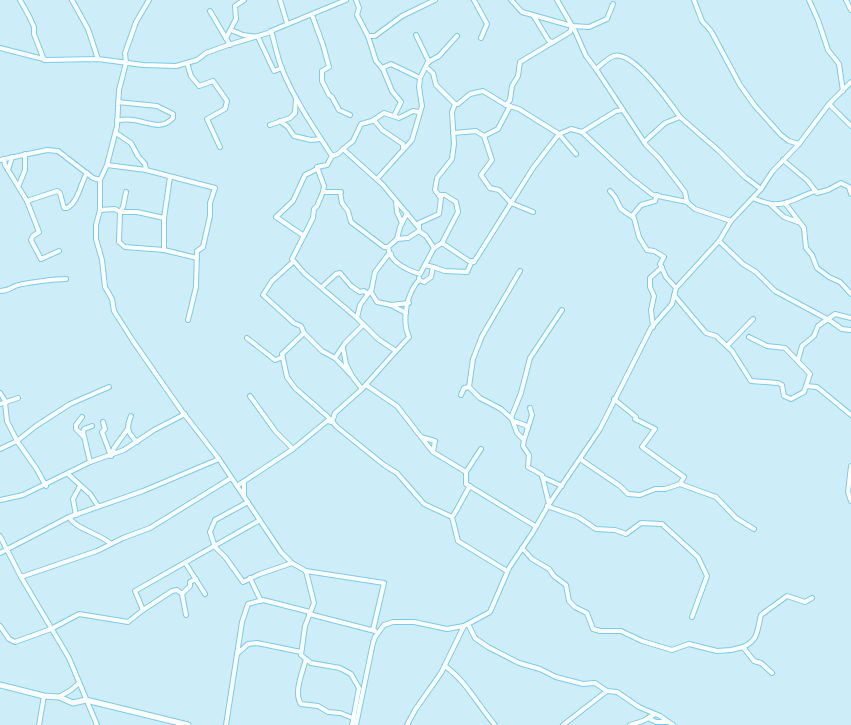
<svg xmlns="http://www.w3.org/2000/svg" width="851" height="725" viewBox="0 0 851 725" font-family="Quicksand,sans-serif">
<rect width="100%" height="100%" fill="#cdedf9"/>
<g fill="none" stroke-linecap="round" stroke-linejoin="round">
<g stroke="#78ccec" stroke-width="6">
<g id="minor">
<path d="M20,0L29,16L34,27V34L44,60"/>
<path d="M72,0L88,29L98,59"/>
<path d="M149,0L136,22L125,53L126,63L119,90L117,126L107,165L100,180V210L96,225V239L102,260L105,287L112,299L114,311L133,341L181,410L219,459L281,552L292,563L306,571L314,603L305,626L301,655L311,663L340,668L351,674L359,688L352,725"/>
<path d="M280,0L287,23"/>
<path d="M356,0L359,8L357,15L368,36L376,61L383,69L392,91L401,102L394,116"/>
<path d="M474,0L487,24L481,38"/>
<path d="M511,0L522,12L572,26L589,27L607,19L613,4"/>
<path d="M557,0L575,31L586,56L596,69L646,145L659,158L685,192L687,202L695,209L731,221"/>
<path d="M694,0L702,21L711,31L740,85L755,106L781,135L789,141L799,144"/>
<path d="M809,0L818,20L828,50L839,64L843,91"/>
<path d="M846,0L851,10"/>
<path d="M210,11L230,45"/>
<path d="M312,15L323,45L329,67L322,71V81L329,95L332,97L339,110L350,115"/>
<path d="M533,15L549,41L553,42"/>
<path d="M231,30L243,35L258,37L274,71L282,68"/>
<path d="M271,31L346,0"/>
<path d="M416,35L429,62"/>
<path d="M368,36H375L402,16L435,0"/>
<path d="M226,38L236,19L235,6L244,0"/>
<path d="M0,48L47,60L98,59L143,65L176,66L197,60L206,53L228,45L268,33L271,31C275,43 277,57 282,69C295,101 314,128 332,156L338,154L343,149L383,185L419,228V231L408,238L397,239L400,227L407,213"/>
<path d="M187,63L191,76L199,86L213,81L227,101L225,109L207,119L220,147"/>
<path d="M382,68L391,64L420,78"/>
<path d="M596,69C601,65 608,58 614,56C633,50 670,103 680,117"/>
<path d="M455,104H458L470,94L483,91L506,105L519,109L559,134L576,154"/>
<path d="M829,104L851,126"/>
<path d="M506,105L510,100L512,86L518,76L520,62L570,32L572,26"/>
<path d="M117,120C122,120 128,119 133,120C148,122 161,131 173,118V114L157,106L118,102"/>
<path d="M374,120L382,130L403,144V149"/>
<path d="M280,121L288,127L294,136L311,140L320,139"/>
<path d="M270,125L290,118L295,113L296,98"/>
<path d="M582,132L616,111L623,110"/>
<path d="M453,133L476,131L484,136L498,129L510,106"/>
<path d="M484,136L492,160L481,175L490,188L499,190L511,203L533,212"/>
<path d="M644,142L665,123L680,117L719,151L745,177L761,189"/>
<path d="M343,149L353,141L361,124L372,121L384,113L399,118L413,111L419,112"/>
<path d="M4,159L5,165L27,201L39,232L33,236L31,240L41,259L59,251"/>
<path d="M0,160L47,150L58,151L93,178L100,180"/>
<path d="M783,160L808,181L817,193L828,190L841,183L849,187L851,194"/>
<path d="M107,165L146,170L145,164L138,156L131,143L116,133"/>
<path d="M8,170L12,157"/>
<path d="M146,170L215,188L210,203V216L203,247L197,251L196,287L188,320"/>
<path d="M377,179L412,140L422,106L419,87L420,78L428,62L439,56L457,36"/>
<path d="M19,185L25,170V154"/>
<path d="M610,191L615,197L621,209L634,218L639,237L647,250L654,251L664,257L660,264L666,277L676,288"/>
<path d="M323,192L324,186L317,167L327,165L332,156"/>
<path d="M340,192L342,203L348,211L351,222L384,247H388"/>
<path d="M341,192H323L317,206L314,209L313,218L292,259L304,273L357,318"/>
<path d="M753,198C781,211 789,201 815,191"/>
<path d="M27,201L57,191L60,193L64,208H67C79,201 80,184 87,173"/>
<path d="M396,201L397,212L402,223"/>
<path d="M785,203L804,228L806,248L812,255L817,268L829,277L840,282L851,294"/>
<path d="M771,205L784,217L798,222"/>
<path d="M100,210L115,209L120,212L123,207L126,192"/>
<path d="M632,216L641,205L655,201L657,195"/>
<path d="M164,218V250L125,247L119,242L120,212H137L164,218L170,177"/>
<path d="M419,228V223L439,214L441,198L435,190L437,178L452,159L454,144L452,112L455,104L436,85L433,73L426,67"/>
<path d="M304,236L276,217L293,201L305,175L317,169"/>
<path d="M397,239L388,247C390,263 407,270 420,274L434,248L426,236L419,231"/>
<path d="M719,241L743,264L756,272L775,291L829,320L842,329L851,330"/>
<path d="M442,243L469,261L474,262L533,168L559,134L571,129L582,132L631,178L653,195L687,202"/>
<path d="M434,248L442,243L458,212L456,202L445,195H439"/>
<path d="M164,250L197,258"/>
<path d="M391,254L388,255L375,272L371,292L377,302L391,305L406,313"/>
<path d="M293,262L272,281L263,295L294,323L301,326L304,333L322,351L335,358L345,343L363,325"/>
<path d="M433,267L445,271L467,272L472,261"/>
<path d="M520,271L482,336L473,359L469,387L480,398L501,409L512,419L517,433L524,440L523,446L529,455L528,467L542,475L549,504"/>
<path d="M419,278V280L424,282L431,277L433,267L425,265"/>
<path d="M322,287L336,274L340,273L351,286L360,292L364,291L368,294"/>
<path d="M371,290L360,305L357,318L378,339L396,351L409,337C401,320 407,293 419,280"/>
<path d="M0,291C7,291 9,289 15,286C22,283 57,279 66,279"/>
<path d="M674,295L706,333L716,336L732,351L751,381L778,383L782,385L784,396L791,399L804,392L806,386"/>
<path d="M391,305L409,303"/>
<path d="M653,327L651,310L654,296L650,287V278L662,267"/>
<path d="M304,333L282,354L287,377L295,388L327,416L337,427L384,465L397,473L424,504L452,517C456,513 465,493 470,486"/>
<path d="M749,337L767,346L785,348L810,374L806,386L817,387L851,415"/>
<path d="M247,338L275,360L283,357"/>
<path d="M727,346L753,319"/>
<path d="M335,358L352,376L346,364L343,348"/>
<path d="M798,360L802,346L814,336L818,326L835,314L851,318"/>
<path d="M352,376L362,389L396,351"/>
<path d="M366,385L397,406L421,437L435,441L433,452L421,437"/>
<path d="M0,393L6,402"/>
<path d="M461,395L464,388L469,387"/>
<path d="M250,396L276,432L293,449"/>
<path d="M614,399L636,417L635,419L655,429L642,447L684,477L680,484"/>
<path d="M5,402L7,421L17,441L36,426L70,404L109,387"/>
<path d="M0,404L18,398"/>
<path d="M131,416C126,428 127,432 137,442"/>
<path d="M82,417L76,425V429L83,436"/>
<path d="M511,418L521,393L530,358L562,310"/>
<path d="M513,421L525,425L528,428"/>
<path d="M103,422L105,429L102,432L111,456"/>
<path d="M524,440L532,415L530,408"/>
<path d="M0,449L17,441L36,468L46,486"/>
<path d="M433,452L466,472V484L535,526"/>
<path d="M111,456L114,448L127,430"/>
<path d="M580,459L620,486L628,494L640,495L655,489H665L680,484L716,497L736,518L754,529"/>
<path d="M90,462L83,432L84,429L92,426"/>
<path d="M851,466L848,492L851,501"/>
<path d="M466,472L481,449"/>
<path d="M68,474L90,494L98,506"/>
<path d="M542,477L562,486"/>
<path d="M244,482V496"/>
<path d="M237,486L293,449L327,421L332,422L335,413L362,389"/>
<path d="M0,500L23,495L90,462L124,450L154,430L185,414"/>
<path d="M248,502L215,520L210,532L215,547L226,558L243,582L260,574L292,563"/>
<path d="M547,506L578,517L596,529L615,530L626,534L641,523L662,524L698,557L707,576L692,617"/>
<path d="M76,515L73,499L80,486"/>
<path d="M70,517C71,527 101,534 111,544"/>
<path d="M452,517L458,541L507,571"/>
<path d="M0,536L21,577L69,658L97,725"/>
<path d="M522,548L532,559L549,569L554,576L566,585L569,601L575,607L587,613L593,629L600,631H621L642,641L672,650L689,644L717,651L731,650L743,647L754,661L761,663L772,673"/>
<path d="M0,553L69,517L143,491L219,459"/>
<path d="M186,564L205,594"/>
<path d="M306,571L384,583L373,630"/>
<path d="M21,577L97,551L123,538L150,528L231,478"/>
<path d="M250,578L261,601"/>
<path d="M182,594L186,615"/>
<path d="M143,610L172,591L177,590L182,594L190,586V582L196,579"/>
<path d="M309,614L375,631"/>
<path d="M468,624L475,638L488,647L519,663L540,669L556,677L583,684L595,683L607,691L617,692L639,707L660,716L673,725"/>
<path d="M0,626L9,639L15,642L51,629L79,614L128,622L143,610L135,591L260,520"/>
<path d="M743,647C759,640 757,630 761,615L787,596L805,602L812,598"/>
<path d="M238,653L248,644L257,643L301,652"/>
<path d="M306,659C303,671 293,693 301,704L318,706L328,712L340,713L353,718"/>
<path d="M445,666C466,681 478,705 495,725"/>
<path d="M59,697L71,690L79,683"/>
<path d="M648,718L656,722H668"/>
<path d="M39,725L44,696"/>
<path d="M226,725L242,622L248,604L263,600L310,612"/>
<path d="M356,725L373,643L375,637L384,625L393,622H414L447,629L464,626L490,612L509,568L533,532L549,504L600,429L651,328L672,304L676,288L719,241L731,221L761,189L772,172L799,144L829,104L851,82"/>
<path d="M407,725L415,710L441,673L464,626"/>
<path d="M563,725L607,691"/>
<path d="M630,725L643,721L655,714"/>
</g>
</g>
<g stroke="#78ccec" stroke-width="7">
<path id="tertiary" d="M0,685L44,696L59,697L73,703L86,700L188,725"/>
</g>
<use href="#minor" stroke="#fff" stroke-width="4"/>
<use href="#tertiary" stroke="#fff" stroke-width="5"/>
</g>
</svg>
